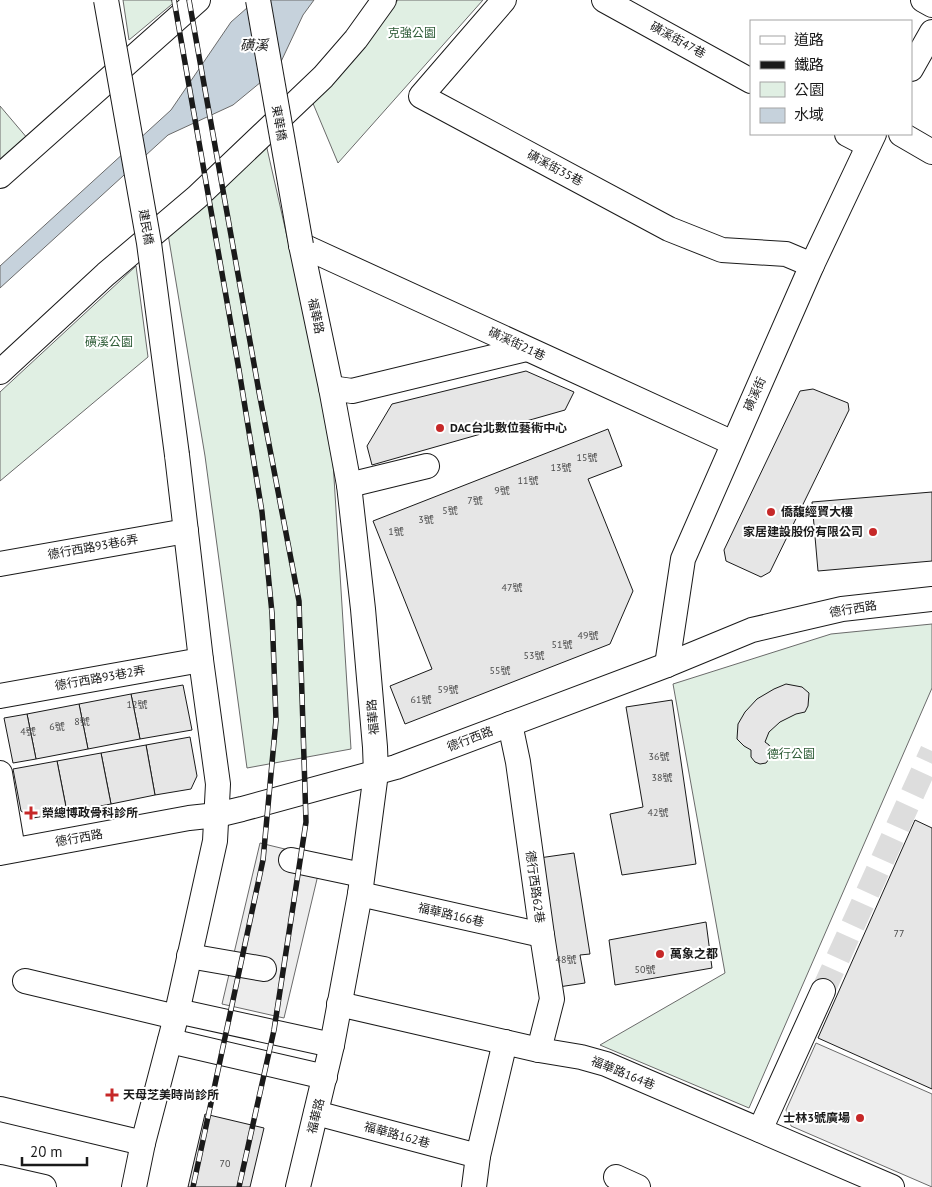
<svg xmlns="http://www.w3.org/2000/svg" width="932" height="1187" viewBox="0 0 932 1187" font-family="'PT Sans','Noto Sans TC',sans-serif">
<rect width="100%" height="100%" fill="#fff"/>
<g fill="#e0efe3" stroke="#6a6a6a">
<path d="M123,0H177L129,40Z"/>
<path d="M398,0H483L338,163L312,101Z"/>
<path d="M0,106L28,139L0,165Z"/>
<path d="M266,144L331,430L351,749L247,768L205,456L168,234Z"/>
<path d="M136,266L148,357L0,481V392Z"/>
<path d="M932,624V688L749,1108L600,1045L725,973L673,684L831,634Z"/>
</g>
<g fill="#ededed" stroke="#6a6a6a">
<path d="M260,843L322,858L284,1018L222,1004Z"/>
<path d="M816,1043L932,1094V1187L791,1126L786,1110Z"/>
</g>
<path fill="#c6d2dc" stroke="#6a6a6a" d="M256,0H314L303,15L278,68L233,105L168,135L0,288V266L171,110L231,22Z"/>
<g fill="#e6e6e6" stroke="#1a1a1a">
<path d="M526,371L574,392L565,410L372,465L367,446L392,404Z"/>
<path d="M813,389L848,403L849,410L770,572L761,577L726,561L724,550L800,391Z"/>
<path d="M608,429L622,466L588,479L633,591L610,644L405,724L390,686L432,669L373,521Z"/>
<path d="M932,492V561L818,571L812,502Z"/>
<path d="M786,684L802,687L809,693L808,706L805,712L796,714L780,722L769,732L765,742L769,745L772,751V755L766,763L760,764L755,762L751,757V750L744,746L737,739L738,724L745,712L757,699L774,689Z"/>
<path d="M183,685L192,730L140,739L131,694Z"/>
<path d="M131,694L140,739L88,749L79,704Z"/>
<path d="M672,700L696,864L622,875L610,814L643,807L626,707Z"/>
<path d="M79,704L88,749L36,759L27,714Z"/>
<path d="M27,714L36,759L13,763L4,718Z"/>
<path d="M190,737L197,776L191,789L155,795L146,745Z"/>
<path d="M146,745L155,795L111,804L101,753Z"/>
<path d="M101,753L111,804L67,812L57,761Z"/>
<path d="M57,761L67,812L33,818L21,811L13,769Z"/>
<path d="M915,820L932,828V1089L818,1038Z"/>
<path d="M574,853L590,954L580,955L585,983L552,988L532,859Z"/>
<path d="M706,922L712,968L615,985L609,940Z"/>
<path d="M205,1114L264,1128L250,1187H188Z"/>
</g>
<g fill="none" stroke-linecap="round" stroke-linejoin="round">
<path stroke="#ddd" stroke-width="24" stroke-dasharray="24 12" stroke-linecap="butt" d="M823,991L932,751"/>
<g stroke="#1a1a1a" stroke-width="26">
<g id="minor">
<path d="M504,0L421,96L669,229L722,250L786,254L812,265"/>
<path d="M604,0L751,81"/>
<path d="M923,0L932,5"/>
<path d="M911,69L932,32"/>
<path d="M847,134L868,145"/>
<path d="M901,134L932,152"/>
<path d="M0,176L198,0"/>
<path d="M301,245L733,443"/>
<path d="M0,372L106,274L197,197L323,77L356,39L384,0"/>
<path d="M331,388L352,391L526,349"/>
<path d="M349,485L427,466"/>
<path d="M0,564L186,531"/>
<path d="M667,665L683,559L812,265L874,134"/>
<path d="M0,696L201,660"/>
<path d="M510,724L518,762L542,935L552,999L539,1050"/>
<path d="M0,773L13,850"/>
<path d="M0,853L189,818L217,815L242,809L396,767L667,665L752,630L842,609L932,599"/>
<path d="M291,860L362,875"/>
<path d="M360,894L542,935"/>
<path d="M189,956L264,969"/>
<path d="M25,981L176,1017"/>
<path d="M339,1004L539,1050L581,1057L606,1064L892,1187"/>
<path d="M177,1011L332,1045"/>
<path d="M170,1041L325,1077"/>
<path d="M0,1109L143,1143"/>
<path d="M316,1113L478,1156"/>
<path d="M760,1130L823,991"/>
<path d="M0,1177L44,1187"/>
<path d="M616,1177L638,1187"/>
<path d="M134,1187L143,1143L176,1017L215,841L218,784L201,660L177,455"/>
<path d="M298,1187L332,1045L360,894L376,773L375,747L363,609L349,485L331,388L301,245"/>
<path d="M474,1187L478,1156L505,1042"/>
</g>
</g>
<use href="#minor" stroke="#fff" stroke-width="24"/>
<g stroke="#1a1a1a" stroke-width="5.5">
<g id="rail">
<path d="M174,0L239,370L262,512L272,613L276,720L263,860L193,1187"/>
<path d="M189,0L259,392L299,601L306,822L274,1030L239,1187"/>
</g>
</g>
<use href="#rail" stroke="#fff" stroke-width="4" stroke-dasharray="11" stroke-linecap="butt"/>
<g stroke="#1a1a1a" stroke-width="26" stroke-linecap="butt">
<g id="minor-bridge">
<path d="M106,0L149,243L177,455"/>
<path d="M258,0L301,245"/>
</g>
</g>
<use href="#minor-bridge" stroke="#fff" stroke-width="24"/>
</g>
<g fill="#c62828" stroke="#fff" stroke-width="2">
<circle cx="440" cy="428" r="5"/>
<circle cx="771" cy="512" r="5"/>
<circle cx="873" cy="532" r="5"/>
<path d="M28.5 805.5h5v5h5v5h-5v5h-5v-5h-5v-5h5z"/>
<circle cx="660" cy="954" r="5"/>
<path d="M109.5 1087.5h5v5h5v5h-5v5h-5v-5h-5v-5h5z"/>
<circle cx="860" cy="1118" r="5"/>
</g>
<g text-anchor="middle" stroke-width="4" stroke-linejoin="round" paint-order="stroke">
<g font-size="10" fill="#4d4d4d">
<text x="587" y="461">15號</text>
<text x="561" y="471">13號</text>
<text x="528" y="484">11號</text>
<text x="502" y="494">9號</text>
<text x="475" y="504">7號</text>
<text x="450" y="514">5號</text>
<text x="426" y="523">3號</text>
<text x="396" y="535">1號</text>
<text x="512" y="591">47號</text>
<text x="588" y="639">49號</text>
<text x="562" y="648">51號</text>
<text x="534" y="659">53號</text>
<text x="500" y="674">55號</text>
<text x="448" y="693">59號</text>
<text x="421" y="703">61號</text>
<text x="137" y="708">12號</text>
<text x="82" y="725">8號</text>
<text x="57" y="730">6號</text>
<text x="28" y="735">4號</text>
<text x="659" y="760">36號</text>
<text x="662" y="781">38號</text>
<text x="658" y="816">42號</text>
<text x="899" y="937">77</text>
<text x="566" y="963">48號</text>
<text x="645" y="973">50號</text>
<text x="225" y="1167">70</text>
</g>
<g font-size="12" fill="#2b5a34" stroke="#fff">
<text x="412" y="37">克強公園</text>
<text x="109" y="346">磺溪公園</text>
<text x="791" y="758">德行公園</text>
</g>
<g font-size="12" fill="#1a1a1a" stroke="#fff">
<text transform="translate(678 40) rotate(29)" y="4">磺溪街47巷</text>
<text transform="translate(279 123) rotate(80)" y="4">東華橋</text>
<text transform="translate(555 168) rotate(28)" y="4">磺溪街35巷</text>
<text transform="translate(146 227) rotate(80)" y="4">建民橋</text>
<text transform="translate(316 316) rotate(78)" y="4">福華路</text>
<text transform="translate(517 344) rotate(25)" y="4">磺溪街21巷</text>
<text transform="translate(755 394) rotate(-66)" y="4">磺溪街</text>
<text transform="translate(93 547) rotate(-10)" y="4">德行西路93巷6弄</text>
<text transform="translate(853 609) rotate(-9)" y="4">德行西路</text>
<text transform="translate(100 678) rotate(-10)" y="4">德行西路93巷2弄</text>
<text transform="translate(373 717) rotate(-95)" y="4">福華路</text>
<text transform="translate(470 739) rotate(-21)" y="4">德行西路</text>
<text transform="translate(79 838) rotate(-10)" y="4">德行西路</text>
<text transform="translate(535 887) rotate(82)" y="4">德行西路62巷</text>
<text transform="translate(451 915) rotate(13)" y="4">福華路166巷</text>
<text transform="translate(623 1073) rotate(22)" y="4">福華路164巷</text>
<text transform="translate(316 1116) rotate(-76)" y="4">福華路</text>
<text transform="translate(397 1135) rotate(15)" y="4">福華路162巷</text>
</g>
<g font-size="12" font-weight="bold" fill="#1a1a1a" stroke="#fff" text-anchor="start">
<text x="450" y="432">DAC台北數位藝術中心</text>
<text x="781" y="516">僑馥經貿大樓</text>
<text x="863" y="536" text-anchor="end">家居建設股份有限公司</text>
<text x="42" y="817">榮總博政骨科診所</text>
<text x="670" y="958">萬象之都</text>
<text x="123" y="1099">天母芝美時尚診所</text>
<text x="850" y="1122" text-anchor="end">士林3號廣場</text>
</g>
<g font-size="14" font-style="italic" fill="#1a1a1a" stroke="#fff">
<text x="254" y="50">磺溪</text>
</g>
</g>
<rect x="750" y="20" width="162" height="115" fill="#ffffff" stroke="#a3a3a3"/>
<rect x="760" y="36" width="25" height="8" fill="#ffffff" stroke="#a3a3a3"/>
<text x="794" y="45" font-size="15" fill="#1a1a1a">道路</text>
<rect x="760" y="61" width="25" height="8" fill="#1a1a1a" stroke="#a3a3a3"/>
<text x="794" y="70" font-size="15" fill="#1a1a1a">鐵路</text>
<rect x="760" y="82" width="25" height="15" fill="#e0efe3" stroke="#a3a3a3"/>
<text x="794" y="95" font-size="15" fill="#1a1a1a">公園</text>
<rect x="760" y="108" width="25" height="15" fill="#c6d2dc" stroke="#a3a3a3"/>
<text x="794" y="120" font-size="15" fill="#1a1a1a">水域</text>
<path d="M22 1157v8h65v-8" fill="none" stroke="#1a1a1a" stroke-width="2.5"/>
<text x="30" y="1157" font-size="15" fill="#1a1a1a" stroke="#ffffff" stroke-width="4" paint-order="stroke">20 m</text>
</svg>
